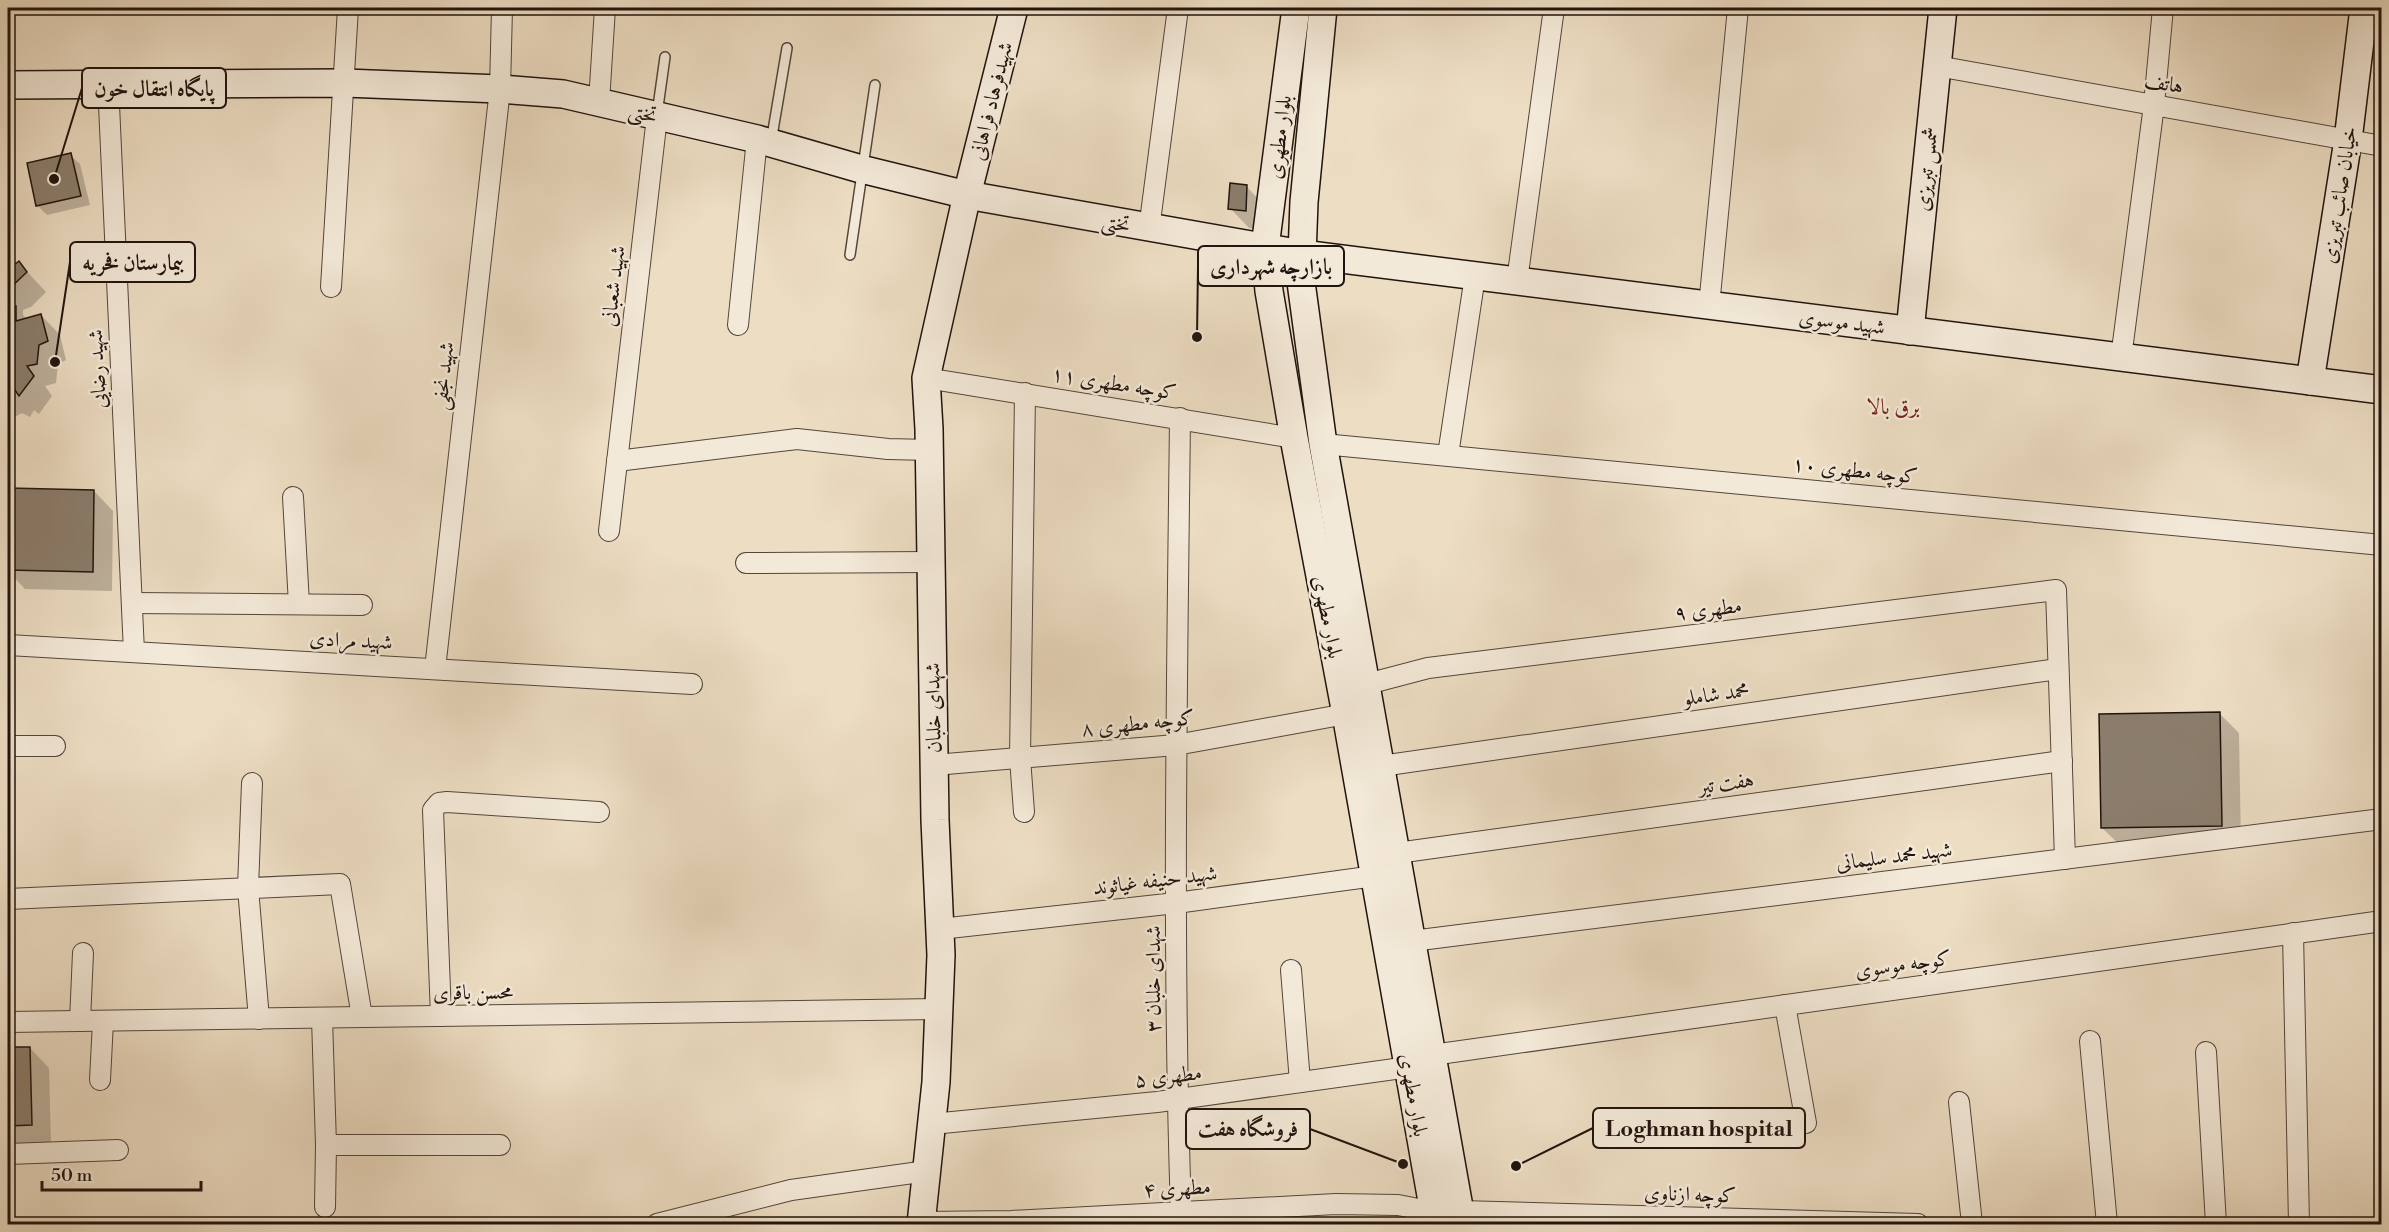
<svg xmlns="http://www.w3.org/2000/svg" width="2389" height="1232" viewBox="0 0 2389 1232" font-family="'Libre Bodoni',Amiri,serif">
<rect width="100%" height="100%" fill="#edddc3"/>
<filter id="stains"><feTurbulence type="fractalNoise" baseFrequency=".00333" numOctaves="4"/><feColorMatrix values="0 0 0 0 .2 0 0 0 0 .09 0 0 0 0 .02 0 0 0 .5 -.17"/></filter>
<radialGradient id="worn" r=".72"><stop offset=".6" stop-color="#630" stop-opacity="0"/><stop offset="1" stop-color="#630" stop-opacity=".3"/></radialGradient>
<g fill="#0003">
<path d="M70,155L80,164L90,205L47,215L37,205Z"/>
<path d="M1246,186L1265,206L1264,230L1249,228L1230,208Z"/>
<path d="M8,258L15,266L19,263L46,292L31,307L23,310V315L28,320L41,315L60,335L66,360L58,364L56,383L45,386L52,396L39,414L34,410L30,417L22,413L15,417L8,409Z"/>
<path d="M8,489L94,491L113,511L112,591L25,589L8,571Z"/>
<path d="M2219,713L2239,733L2241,845L2122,847L2102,828Z"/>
<path d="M30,1048L49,1068L51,1144L8,1145V1049Z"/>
</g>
<g fill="#8b7d6c" stroke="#20140e" stroke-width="1.5">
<path d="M71,153L81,196L36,206L27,163Z"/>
<path d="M1230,183L1247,185L1246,211L1228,209Z"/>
<path d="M8,259L10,268L19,261L27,272L8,290Z"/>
<path d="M8,305L16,306V321L41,314L48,341L39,345L37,364L27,366L34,376L19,396L15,390L11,399L8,397Z"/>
<path d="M8,488L94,490L93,572L8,570Z"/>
<path d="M2220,712L2222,826L2101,828L2099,714Z"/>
<path d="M8,1047H30L32,1125L8,1126Z"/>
</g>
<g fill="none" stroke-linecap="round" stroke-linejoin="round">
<g stroke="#53463b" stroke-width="12">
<g id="lane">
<path d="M657,114L665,57"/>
<path d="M771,142L787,48"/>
<path d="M850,255L875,85"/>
</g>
</g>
<g stroke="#53463b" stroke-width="22">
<g id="street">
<path d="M1937,66L2382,146"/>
<path d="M108,83L134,652"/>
<path d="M599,102L605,8"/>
<path d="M1149,229L1178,8"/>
<path d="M1517,281L1554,8"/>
<path d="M331,287L348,8"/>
<path d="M1709,306L1738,8"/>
<path d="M738,325L757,139"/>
<path d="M2121,358L2154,105L2163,8"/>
<path d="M926,378L1294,438"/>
<path d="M1180,418C1177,683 1172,947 1181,1212"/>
<path d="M1323,444L2382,545"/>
<path d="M1448,455L1475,276"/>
<path d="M617,461L797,439L888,449L929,450"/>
<path d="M293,497L299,604"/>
<path d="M609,531L657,117"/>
<path d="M746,563L931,562"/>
<path d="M132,603L362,605"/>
<path d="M8,645L692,684"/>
<path d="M435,669L500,89L502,8"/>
<path d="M1367,684L1428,668L2056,590L2065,859"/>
<path d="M8,746H55"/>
<path d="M934,765L1176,745L1346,714"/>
<path d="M1381,766L2058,669"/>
<path d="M252,783L248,888L259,1019"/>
<path d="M1024,812L1020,758L1025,393"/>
<path d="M1397,853L2062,761"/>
<path d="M8,899L340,884L362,1017"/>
<path d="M940,929L1176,903L1375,876"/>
<path d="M2293,933L2299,1224"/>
<path d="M1412,941L2382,819"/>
<path d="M1291,970L1300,1082"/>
<path d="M1785,1005L1806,1123"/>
<path d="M441,1016L433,810L439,803L447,802L599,812"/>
<path d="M322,1018L326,1145H500"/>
<path d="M80,1021L83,953"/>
<path d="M8,1022L939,1009"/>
<path d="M2090,1041L2107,1224"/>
<path d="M2206,1052L2216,1224"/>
<path d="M1432,1055L2382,921"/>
<path d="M100,1080L103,1021"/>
<path d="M1959,1102L1972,1224"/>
<path d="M932,1124L1157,1102L1409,1067"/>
<path d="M8,1154L118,1150"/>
<path d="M325,1207L326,1145"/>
<path d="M1460,1211L1918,1224"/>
<path d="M922,1222L1011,1221L1336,1204L1398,1205L1434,1212"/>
<path d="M657,1224L791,1190L927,1171"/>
</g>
</g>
<g stroke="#20140e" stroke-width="30">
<g id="secondary">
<path d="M1296,8L1265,247L1269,291L1294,438L1346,714L1436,1224"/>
<path d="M1323,8L1304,202L1301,282L1323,444L1462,1224"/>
<path d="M8,85L345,83L500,89L563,94L757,139L861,169L967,195L1302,254L2382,390"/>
<path d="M1910,331L1943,8"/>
<path d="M2310,381L2348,140L2364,8"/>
<path d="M921,1224L936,1082L941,955L935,820L929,429L926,378L967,195L1014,8"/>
</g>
</g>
<use href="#lane" stroke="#f3e9d8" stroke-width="9"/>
<use href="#street" stroke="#f3e9d8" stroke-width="20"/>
<use href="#secondary" stroke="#f3e9d8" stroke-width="27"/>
</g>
<g text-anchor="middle" stroke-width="5" stroke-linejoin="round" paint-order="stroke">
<g font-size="21" fill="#20140e" stroke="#f3e9d8">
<text transform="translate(2164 83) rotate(10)" y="7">هاتف</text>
<text transform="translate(991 101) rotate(-76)" y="7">شهیدفرهاد فراهانی</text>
<text transform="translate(643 113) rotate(14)" y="7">تختی</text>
<text transform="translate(1279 137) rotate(-83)" y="7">بلوار مطهری</text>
<text transform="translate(1926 169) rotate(-84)" y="7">شمس تبریزی</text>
<text transform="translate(2339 195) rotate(-81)" y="7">خیابان صائب تبریزی</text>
<text transform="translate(1116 223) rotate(10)" y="7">تختی</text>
<text transform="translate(613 286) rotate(-83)" y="7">شهید شعبانی</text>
<text transform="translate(1842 322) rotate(7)" y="7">شهید موسوی</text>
<text transform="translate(97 369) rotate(-93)" y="7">شهید رضایی</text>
<text transform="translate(443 376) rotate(-84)" y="7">شهید نجفی</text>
<text transform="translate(1114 383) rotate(9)" y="7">کوچه مطهری ۱۱</text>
<text transform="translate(1855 470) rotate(6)" y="7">کوچه مطهری ۱۰</text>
<text transform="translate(1708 609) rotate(-7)" y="7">مطهری ۹</text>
<text transform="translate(1328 617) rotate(79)" y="7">بلوار مطهری</text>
<text transform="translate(351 640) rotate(3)" y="7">شهید مرادی</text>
<text transform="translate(1716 694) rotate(-8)" y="7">محمد شاملو</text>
<text transform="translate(933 708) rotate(-91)" y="7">شهدای خلبان</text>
<text transform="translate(1138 723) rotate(-6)" y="7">کوچه مطهری ۸</text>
<text transform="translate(1726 783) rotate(-8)" y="7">هفت تیر</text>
<text transform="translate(1894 856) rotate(-7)" y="7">شهید محمد سلیمانی</text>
<text transform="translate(1155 880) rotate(-7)" y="7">شهید حنیفه غیاثوند</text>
<text transform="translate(1903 964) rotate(-8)" y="7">کوچه موسوی</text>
<text transform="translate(1153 979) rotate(-90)" y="7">شهدای خلبان ۳</text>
<text transform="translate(473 992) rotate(-1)" y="7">محسن باقری</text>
<text transform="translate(1168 1076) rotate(-7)" y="7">مطهری ۵</text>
<text transform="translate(1414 1095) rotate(80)" y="7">بلوار مطهری</text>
<text transform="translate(1177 1188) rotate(-3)" y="7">مطهری ۴</text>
<text transform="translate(1690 1194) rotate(2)" y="7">کوچه ازناوی</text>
</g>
<g font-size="22" fill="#7a1f14" stroke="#f3e9d8">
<text x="1893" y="414">برق بالا</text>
</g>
</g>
<path fill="none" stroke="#20140e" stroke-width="2" d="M54 179L82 88M55 362L70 262M1197 337L1198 266M1516 1166L1593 1128M1403 1164L1310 1129"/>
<g fill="#20140e" stroke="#f3e9d8" stroke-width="2">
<circle cx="54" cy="179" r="6"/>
<circle cx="55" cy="362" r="6"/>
<circle cx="1197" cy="337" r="6"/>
<circle cx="1516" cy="1166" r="6"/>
<circle cx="1403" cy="1164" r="6"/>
</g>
<g fill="#f3e9d8" stroke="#20140e" stroke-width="2">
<rect x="82" y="68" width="144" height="40" rx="6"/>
<rect x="70" y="242" width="125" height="40" rx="6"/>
<rect x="1198" y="246" width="146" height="40" rx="6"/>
<rect x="1593" y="1108" width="212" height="40" rx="6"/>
<rect x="1186" y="1109" width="124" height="40" rx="6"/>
</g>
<g font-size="22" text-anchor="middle" font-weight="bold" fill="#20140e">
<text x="154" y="96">پایگاه انتقال خون</text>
<text x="133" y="270">بیمارستان فخریه</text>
<text x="1271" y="274">بازارچه شهرداری</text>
<text x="1699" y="1136">Loghman hospital</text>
<text x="1248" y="1136">فروشگاه هفت</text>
</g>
<rect width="2389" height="1232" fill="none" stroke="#edddc3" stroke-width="30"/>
<rect x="9" y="9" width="2371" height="1214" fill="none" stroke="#20140e" stroke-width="3"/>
<rect x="15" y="15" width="2359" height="1202" fill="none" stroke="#20140e" stroke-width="1.5"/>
<path d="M42 1181v9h159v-9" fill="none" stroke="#20140e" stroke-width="3"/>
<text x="51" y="1181" font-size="18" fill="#20140e" stroke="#f3e9d8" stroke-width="4.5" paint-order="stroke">50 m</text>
<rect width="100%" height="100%" filter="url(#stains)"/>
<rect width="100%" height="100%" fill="url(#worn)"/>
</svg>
